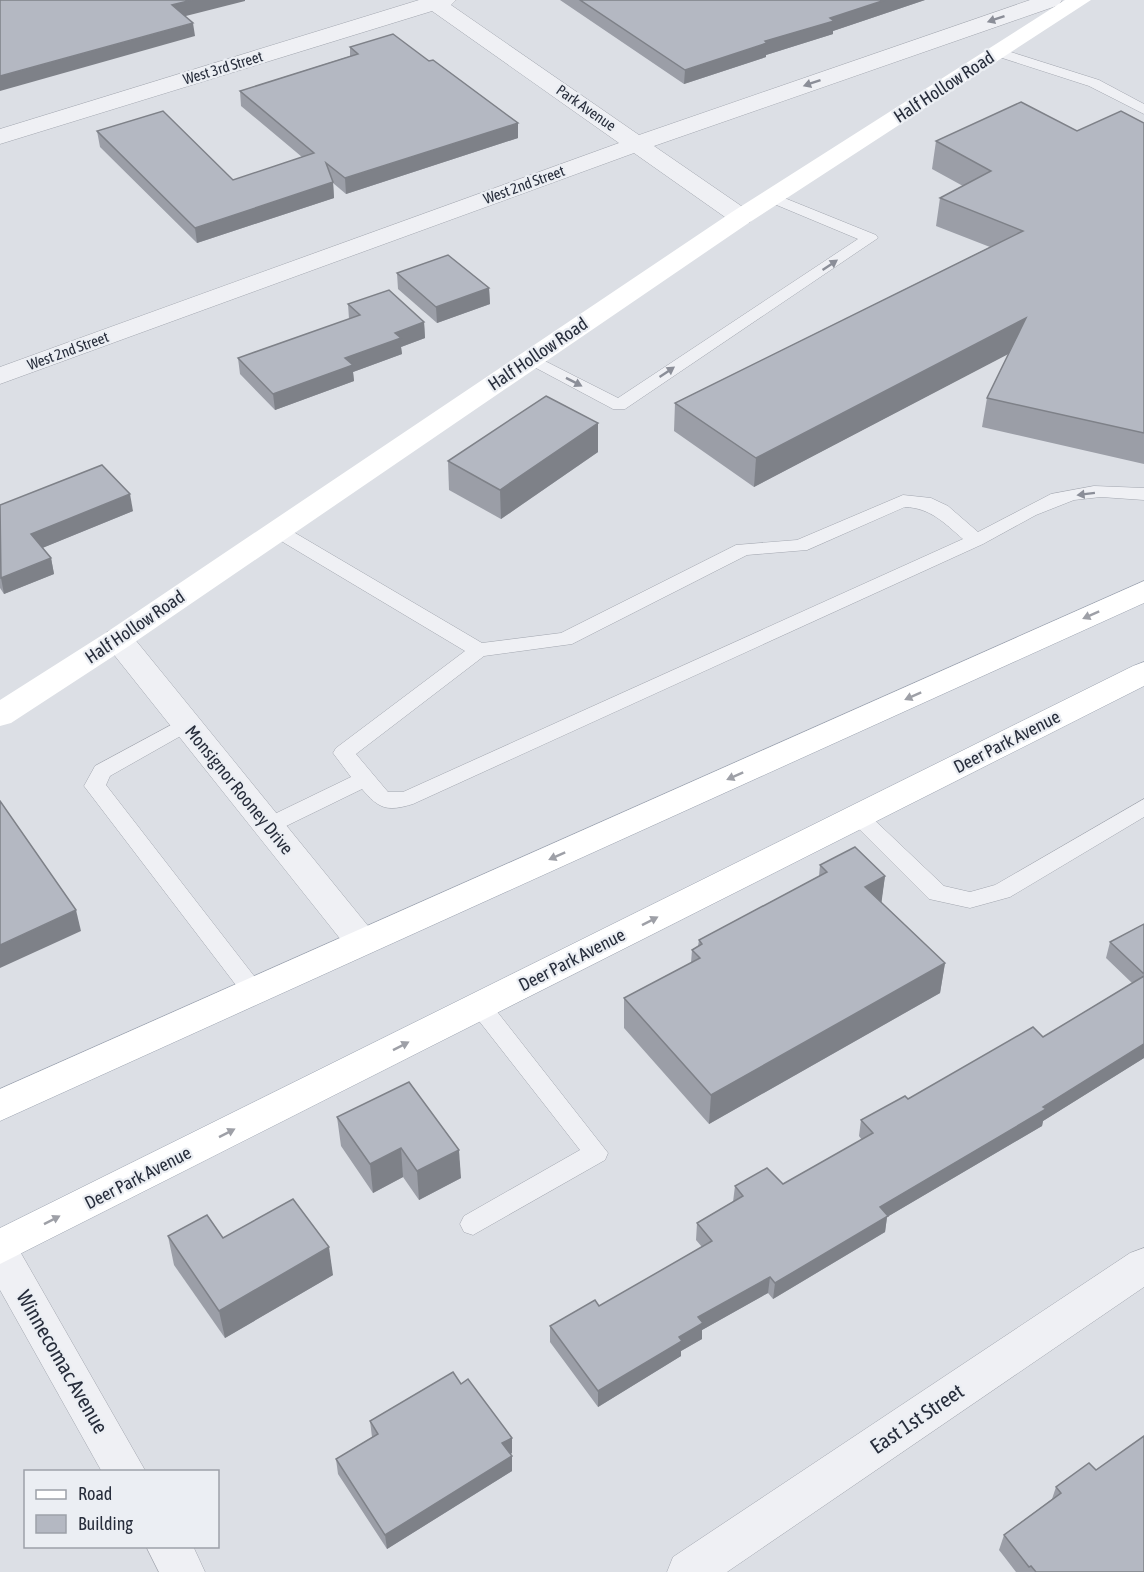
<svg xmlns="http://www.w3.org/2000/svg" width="1144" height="1572" viewBox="0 0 1144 1572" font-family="'Asap Condensed',sans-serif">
<rect width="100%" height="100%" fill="#dcdfe5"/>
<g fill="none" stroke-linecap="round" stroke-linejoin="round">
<g stroke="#a2a6af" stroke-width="1">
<g id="lane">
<path d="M998,48L1099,80L1144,104V114L1089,86L993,55L991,52Z"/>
<path d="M772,193L876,235L878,238L625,409H613L521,360L529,355L535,356L618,398L858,239L767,201L764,198L767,195Z"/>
<path d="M1094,486L1144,488V500L1101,497L1074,500L1036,515L983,544L413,804C387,812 379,809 362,789L276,831L268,834L260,831L257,826L260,821L351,777L333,753L336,748L465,651L271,535L269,531L271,527H285L482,643L561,633L736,545L797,540L903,495L931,498L948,506L978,532L1051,494ZM905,507C931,508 944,523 963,539L403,792H388L356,754L484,656L572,644L747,555L807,550Z"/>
<path d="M186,717L193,719L196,724L193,729L110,776L106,785L261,985L264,991L261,997L253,1000L245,997L84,786L95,766Z"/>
<path d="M1144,799V817L1010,897L970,908L929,899L847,817L850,812L858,809L866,812L944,886L970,892L995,885Z"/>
<path d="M480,997L488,1000L608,1153L605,1160L473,1235L464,1232L460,1224L464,1216L580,1150L472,1012L468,1006L472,1000Z"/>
</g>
</g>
<g stroke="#a2a6af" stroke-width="1">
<g id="street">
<path d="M456,0L451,5L639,135L1030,0H1062L1059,5L654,146L750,212L753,217L750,222L741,224L732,222L634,153L0,384V367L619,143L432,11L0,144V129L419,0Z"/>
<path d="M118,629L129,632L373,932L379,941L373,950L361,954L349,950L107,646L103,639L107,632Z"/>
<path d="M0,1236L14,1241L146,1472H102L0,1290Z"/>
<path d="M1144,1248V1287L727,1572H667L673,1557L1130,1253Z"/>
<path d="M146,1546H193L205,1572H159Z"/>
</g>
</g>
<g stroke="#9ca3b0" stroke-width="1">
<g id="primary">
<path d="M1144,581V603L0,1121V1089Z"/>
<path d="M1144,662V686L0,1264V1228L1133,666Z"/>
</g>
</g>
<use href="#lane" fill="#eff0f4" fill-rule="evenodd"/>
<use href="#street" fill="#eff0f4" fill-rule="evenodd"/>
<path fill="#fff" fill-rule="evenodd" d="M1065,0H1091L750,222L129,646L11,723L0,726V700L107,632L732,212Z"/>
<use href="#primary" fill="#fff" fill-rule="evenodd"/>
</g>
<g fill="#9b9ea7">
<path d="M560,0H925L833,31V34L766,55V57L684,84Z"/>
<path d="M350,47L518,138L346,194L333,183L334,198L197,243L100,147L97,131L233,180L302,157L241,106L240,91L350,56Z"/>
<path d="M1144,123V464L982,427L987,398L1009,353L754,487L674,431L675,403L990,247L936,226L940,198L963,186L932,169L936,141L1077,131Z"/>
<path d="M397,273L489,288L490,304L437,323L398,289Z"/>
<path d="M348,304L424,322L425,338L401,347L402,354L353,372L354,381L275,410L240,374L238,358L349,319Z"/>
<path d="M598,452L501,519L449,490L448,461Z"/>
<path d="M0,505L133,511L42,548L51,558L54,574L4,594L0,588Z"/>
<path d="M820,865L885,876L881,902L945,963L940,993L709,1124L624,1028V998L691,963L692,950L698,946L699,940L819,876Z"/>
<path d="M1144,924V1058L1043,1121L1042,1126L887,1217L885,1232L773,1299L768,1293L702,1330V1339L681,1351V1356L598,1407L550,1342V1326L599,1306L702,1247L696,1240L697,1223L733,1202L735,1186L783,1184L862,1140L859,1136L861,1120L1043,1037L1132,983L1106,958L1110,942Z"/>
<path d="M337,1117L461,1178L419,1200L403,1177L373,1193L341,1146Z"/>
<path d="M168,1236L333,1275L225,1338L174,1265Z"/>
<path d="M461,1384L512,1438V1453L510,1454L512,1471L387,1549L338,1474L336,1459L372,1437L370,1421Z"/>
<path d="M1096,1470L1144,1572H1016L999,1550L1004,1535L1052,1499L1056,1487Z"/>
</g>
<g fill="#7e8188">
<path d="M192,0H245V1L174,19L172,5Z"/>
<path d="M885,0H925L833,31V34L766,55V57L684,84L685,70L830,18Z"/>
<path d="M193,23L195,36L0,91V76Z"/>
<path d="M518,123V138L346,194L345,178Z"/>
<path d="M333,182L334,198L197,243L195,228Z"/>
<path d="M489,288L490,304L437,323L436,307Z"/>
<path d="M1026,318L1022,347L754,487L756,458Z"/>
<path d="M424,322L425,338L401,347L402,354L353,372L354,381L275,410L273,394L395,333Z"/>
<path d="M598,423V452L501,519L500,490Z"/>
<path d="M130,494L133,511L35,551L31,534Z"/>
<path d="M51,558L54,574L4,594L1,578Z"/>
<path d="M885,876L881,906L865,887Z"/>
<path d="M76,910L81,931L0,968V945Z"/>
<path d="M945,963L940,993L709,1124L711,1095Z"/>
<path d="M1144,1044V1058L1043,1121L1042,1126L887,1217L885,1232L773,1299L775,1283L880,1207Z"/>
<path d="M401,1148L403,1177L373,1193L370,1164Z"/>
<path d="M459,1150L461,1178L419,1200L417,1171Z"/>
<path d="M329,1247L333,1275L225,1338L219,1311Z"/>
<path d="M770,1277L768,1293L702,1330V1339L681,1351V1356L598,1407V1391L679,1337L698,1317Z"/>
<path d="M512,1438V1453L503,1459L502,1443Z"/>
<path d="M512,1456V1471L387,1549L385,1535Z"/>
</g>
<g fill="#b4b8c2" stroke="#7e8188" stroke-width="1.5">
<path d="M0,0H192L172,5L193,23L0,76Z"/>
<path d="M580,0H885L830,18L834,21L765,41L767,43L685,70Z"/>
<path d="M393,34L429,61L433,60L518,123L345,178L326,163L333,182L195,228L97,131L163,111L233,180L314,153L240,91L358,54L350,47Z"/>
<path d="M1021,102L1077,131L1121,111L1144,123V433L987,398L1026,318L756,458L675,403L1023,231L940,198L991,171L936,141Z"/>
<path d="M448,255L489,288L436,307L397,273Z"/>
<path d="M389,290L424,322L395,333L401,338L345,358L353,365L273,394L238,358L360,315L348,304Z"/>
<path d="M546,396L598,423L500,490L448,461Z"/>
<path d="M102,465L130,494L31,534L51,558L1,578L0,505Z"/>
<path d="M0,801L76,910L0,945Z"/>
<path d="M855,847L885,876L865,887L945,963L711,1095L624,998L700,958L692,950L702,944L699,940L827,872L820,865Z"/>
<path d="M1144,924V974L1110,942Z"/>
<path d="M1144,976V1044L1043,1107L1046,1109L880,1207L888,1216L775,1283L770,1277L698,1317L703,1323L679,1337L682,1341L598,1391L550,1326L595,1300L599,1306L712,1241L697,1223L743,1196L735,1186L767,1168L783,1184L873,1133L861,1120L905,1096L908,1099L1033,1027L1043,1037Z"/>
<path d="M409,1082L459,1150L417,1171L401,1148L370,1164L337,1117Z"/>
<path d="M293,1199L329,1247L219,1311L168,1236L207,1215L223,1238Z"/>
<path d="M453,1372L461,1384L468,1379L512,1438L502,1443L512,1456L385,1535L336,1459L378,1434L370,1421Z"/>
<path d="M1144,1436V1572H1036L1031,1566L1029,1567L1004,1535L1061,1493L1056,1487L1089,1463L1096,1470Z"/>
</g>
<defs><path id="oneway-solid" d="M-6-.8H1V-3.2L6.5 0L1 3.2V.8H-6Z" transform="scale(1.5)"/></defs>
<g fill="#8b8e98">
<use href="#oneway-solid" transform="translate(996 19) rotate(161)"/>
<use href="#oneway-solid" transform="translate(812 83) rotate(161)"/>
<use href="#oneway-solid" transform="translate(830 265) rotate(-34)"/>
<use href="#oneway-solid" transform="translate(667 372) rotate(-34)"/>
<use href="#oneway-solid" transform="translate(574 382) rotate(27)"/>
<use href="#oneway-solid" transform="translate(1086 494) rotate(173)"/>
</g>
<g fill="#9ea0a7">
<use href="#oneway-solid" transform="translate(1091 615) rotate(156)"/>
<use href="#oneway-solid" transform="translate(913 696) rotate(156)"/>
<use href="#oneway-solid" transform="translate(735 776) rotate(156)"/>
<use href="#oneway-solid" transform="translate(557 856) rotate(156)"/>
<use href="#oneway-solid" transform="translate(650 921) rotate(-27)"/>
<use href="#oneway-solid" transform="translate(401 1046) rotate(-27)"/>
<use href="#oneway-solid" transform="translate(227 1133) rotate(-27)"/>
<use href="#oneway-solid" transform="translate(52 1220) rotate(-27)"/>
</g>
<g text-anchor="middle" stroke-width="4.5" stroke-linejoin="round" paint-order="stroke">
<g font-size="15" fill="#272d3b" stroke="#ebeef3">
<text transform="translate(223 68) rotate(-17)" y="5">West 3rd Street</text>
<text transform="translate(586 108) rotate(35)" y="5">Park Avenue</text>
<text transform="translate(524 185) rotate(-20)" y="5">West 2nd Street</text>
<text transform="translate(68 351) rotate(-20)" y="5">West 2nd Street</text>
</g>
<g font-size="18" fill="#272d3b" stroke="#ebeef3">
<text transform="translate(944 87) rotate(-33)" y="6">Half Hollow Road</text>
<text transform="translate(538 354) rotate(-34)" y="6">Half Hollow Road</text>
<text transform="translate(135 627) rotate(-34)" y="6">Half Hollow Road</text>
<text transform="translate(1007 742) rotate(-27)" y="6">Deer Park Avenue</text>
<text transform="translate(239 790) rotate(51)" y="6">Monsignor Rooney Drive</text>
<text transform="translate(572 960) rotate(-27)" y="6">Deer Park Avenue</text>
<text transform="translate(138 1178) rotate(-27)" y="6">Deer Park Avenue</text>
</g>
<g font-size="21" fill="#272d3b" stroke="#ebeef3">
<text transform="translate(62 1362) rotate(60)" y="7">Winnecomac Avenue</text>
<text transform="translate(917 1419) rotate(-34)" y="7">East 1st Street</text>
</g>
</g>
<rect x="24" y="1470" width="195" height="78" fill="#ebeef3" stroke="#9da1a9" stroke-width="1.5"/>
<rect x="36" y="1490" width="30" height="9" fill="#ffffff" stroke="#9da1a9" stroke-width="1.5"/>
<text x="78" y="1500" font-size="18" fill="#272d3b">Road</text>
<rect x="36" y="1515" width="30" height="18" fill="#b4b8c2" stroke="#9da1a9" stroke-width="1.5"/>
<text x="78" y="1530" font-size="18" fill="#272d3b">Building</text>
</svg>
